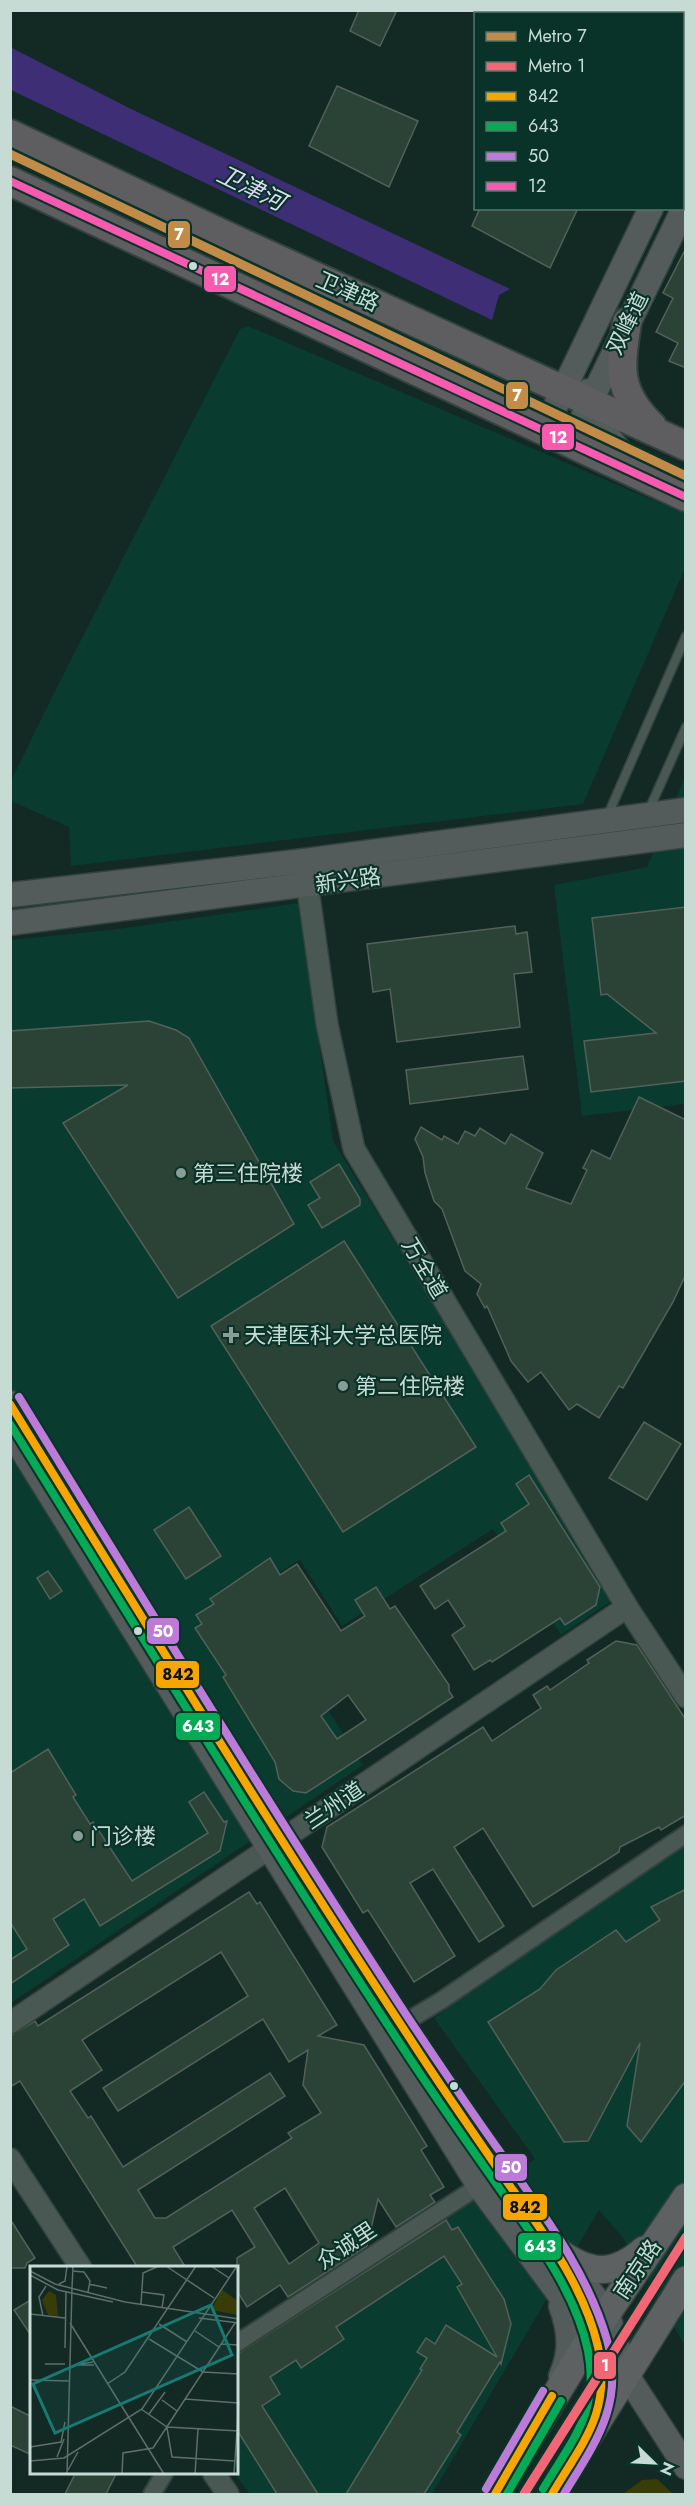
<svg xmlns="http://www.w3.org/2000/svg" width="696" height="2505" viewBox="0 0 696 2505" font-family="Jost,'Noto Sans SC',sans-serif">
<rect width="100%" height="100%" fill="#132924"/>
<g fill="#093b2e">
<path d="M248,326L685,514V568L583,804L71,866L69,827L11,801V781L54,693L240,329Z"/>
<path d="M685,777V1104L582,1116L554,885L647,867Z"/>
<path d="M299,903L333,1141L614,1599L561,1635L493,1529L342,1626L300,1560L251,1589L363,1765L11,2003V940L111,930Z"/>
<path d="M685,1831V2346L623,2238L599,2210L432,2494H250L235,2474L237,2350L535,2159L434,2018Z"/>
</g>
<path fill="#383c06" d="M657,2479L673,2494H623L642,2480Z"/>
<path fill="#3e2e76" d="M10,47L129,108L510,289L499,295L492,320L11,90Z"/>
<g fill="#2b4337" stroke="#52615a" stroke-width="1.5" fill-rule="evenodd">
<path d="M359,10H397L380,46L350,31Z"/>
<path d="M337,86L418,121L389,187L309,146Z"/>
<path d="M480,208H578L550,268L472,226Z"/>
<path d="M686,248V368L669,361L678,343L656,332L673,298L663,293Z"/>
<path d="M686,907V1081L591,1092L584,1041L656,1033L607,994L601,995L592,918Z"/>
<path d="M515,926L516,934L527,932L532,972L514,974L520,1027L397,1042L390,989L373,992L367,944Z"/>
<path d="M149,1021L176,1030L189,1038L294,1224L178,1298L63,1123L128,1085L10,1088V1031Z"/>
<path d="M523,1056L528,1089L410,1104L406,1070Z"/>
<path d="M639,1097L686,1120V1274L673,1302L623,1388L619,1386L599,1418L577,1404L569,1410L541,1372L528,1382L511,1361L487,1306L485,1308L477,1294L481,1284L465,1271L442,1209L434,1201L425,1173L423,1157L415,1139L421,1127L442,1140L444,1136L458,1144L465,1131L475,1136L480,1128L505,1144L511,1134L543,1153L526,1188L571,1204L587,1170L583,1168L592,1150L610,1159Z"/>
<path d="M339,1164L360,1199V1205L322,1228L308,1205L320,1198L310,1182Z"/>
<path d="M344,1241L476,1447L343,1532L211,1326Z"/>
<path d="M644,1422L681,1444L647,1500L609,1478Z"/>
<path d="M529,1475L600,1587L596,1605L565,1625L560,1618L492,1662L490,1660L474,1670L452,1635L465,1626L448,1600L435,1609L420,1586L506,1531L501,1523L529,1504L516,1484Z"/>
<path d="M189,1507L221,1556L186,1579L154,1530Z"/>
<path d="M270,1558L280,1575L297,1564L341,1631L365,1616L355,1600L376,1587L390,1609L395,1606L449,1685V1691L453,1697L306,1793L293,1791L279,1779L275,1762L223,1677L226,1675L195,1628L202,1624L196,1615L214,1604L210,1599ZM348,1695L366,1720L337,1739L321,1716Z"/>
<path d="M48,1571L62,1591L50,1599L37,1578Z"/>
<path d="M616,1641L637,1645L686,1720V1815L661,1830L659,1827L620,1847L619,1852L533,1907L483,1828L454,1847L504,1926L479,1942L433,1869L410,1883L455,1956L414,1982L368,1910L363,1913L322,1847L327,1827L483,1727L492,1741L541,1708L533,1695L547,1686L550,1690L589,1663L587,1660Z"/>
<path d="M48,1749L76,1795L73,1797L90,1824L93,1822L132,1881L208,1833L189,1802L204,1792L224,1822L227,1821L220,1851L100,1926L84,1899L53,1919L69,1945L10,1984V1960L27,1949L10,1922V1773Z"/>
<path d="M686,1889V2080L641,2142L627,2126L640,2043L588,2141L564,2142L488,2022L540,1989L556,1970L616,1930L626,1942L660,1920L651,1907Z"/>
<path d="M249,1892L257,1904L260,1902L337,2025L318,2036L364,2045L427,2146L421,2150L444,2187L430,2195L435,2202L396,2227L378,2199L367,2246L288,2297L280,2285L247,2307L237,2291V2258L255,2247L232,2210L173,2247L186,2268H138L20,2081L10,2087V2036L35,2021L38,2026ZM221,1952L248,1996L103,2088L118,2111L263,2019L289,2062L308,2050L303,2085L321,2113L288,2133L292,2138L166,2218H155L138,2190L285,2096L270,2073L123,2167L91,2116L88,2118L70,2091L102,2070L82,2040ZM285,2188L319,2243L289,2264L254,2208Z"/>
<path d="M10,2219L35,2258L27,2263L25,2268H10Z"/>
<path d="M446,2220L452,2230L458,2227L496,2287L504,2299L511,2324L501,2364L500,2362L457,2432L461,2435L424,2494H346L422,2370L420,2369L427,2358L417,2352L426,2338L435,2344L446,2325L497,2357L457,2287L462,2284L444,2256L336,2327L344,2339L301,2368L296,2360L270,2377L280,2394L262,2406L318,2494H277L237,2430V2354Z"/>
<path d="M32,2299V2337L14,2310Z"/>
<path d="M10,2406L32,2417V2455L10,2445Z"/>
<path d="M75,2474H116L106,2494H65Z"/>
</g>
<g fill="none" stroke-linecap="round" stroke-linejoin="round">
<g stroke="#32423d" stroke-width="11">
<g id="service">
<path d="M648,812L686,727"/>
<path d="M607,817L686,636"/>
</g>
</g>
<g stroke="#32423d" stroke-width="20">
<g id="minor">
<path d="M392,2030L442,2000L686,1834"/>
<path d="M237,2343L479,2186"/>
<path d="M152,2494L164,2474"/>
</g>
</g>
<g stroke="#32423d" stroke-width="24">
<g id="tertiary">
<path d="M305,868L327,1024L354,1149L627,1607L686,1697"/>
<path d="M10,2023L627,1607"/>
<path d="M10,2159L81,2268"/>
<path d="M214,2474L228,2494"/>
</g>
</g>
<g stroke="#32423d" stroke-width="27">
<g id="secondary">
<path d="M682,146L686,140"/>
<path d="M588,391C593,424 618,451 642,473"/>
<path d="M544,430L651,208"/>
<path d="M571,442L686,204"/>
<path d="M10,895L304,861L686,810"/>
<path d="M10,923L686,835"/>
<path d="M10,1403L34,1442"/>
<path d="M10,1430L479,2186L591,2337L626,2374L686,2467"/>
<path d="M337,1927L448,2097L523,2205L607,2313L624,2368"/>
<path d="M561,2306C570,2331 572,2351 561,2376"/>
</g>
</g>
<g stroke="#32423d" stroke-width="30">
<g id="primary">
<path d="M554,2248C580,2296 618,2357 598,2412"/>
<path d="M556,2250C589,2275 613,2277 644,2250"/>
<path d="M495,2494L591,2337L686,2197"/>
<path d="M552,2494L686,2280"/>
</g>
</g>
<g stroke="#32423d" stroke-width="32">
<g id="trunk">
<path d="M10,134L216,231L686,446"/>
<path d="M10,181L686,497"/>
<path d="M627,322C620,368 616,391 652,426"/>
</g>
</g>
<use href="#service" stroke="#495853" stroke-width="8"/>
<use href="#minor" stroke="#495853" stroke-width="16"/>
<use href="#tertiary" stroke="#495853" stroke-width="21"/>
<use href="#secondary" stroke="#535c5a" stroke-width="24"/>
<use href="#primary" stroke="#5e6162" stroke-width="27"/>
<use href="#trunk" stroke="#5e5e61" stroke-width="28"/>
<g stroke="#093328" stroke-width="12">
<g id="bus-1">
<path d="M10,1404C141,1616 272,1829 409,2037C439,2084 471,2129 502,2175C540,2228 583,2282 598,2347C612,2411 583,2442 552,2494"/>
<path d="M495,2494L552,2396"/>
</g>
</g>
<g stroke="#093328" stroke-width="12">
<g id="bus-2">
<path d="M10,1424C140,1633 268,1843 403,2048C433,2094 464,2138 495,2182C531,2234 575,2288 588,2351C600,2412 572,2440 543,2489"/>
<path d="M507,2494L561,2401"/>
</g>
</g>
<g stroke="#093328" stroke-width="12">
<g id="bus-3">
<path d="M19,1397C146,1604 272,1810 405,2013C437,2061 469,2109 503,2156C543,2214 587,2271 607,2340C625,2404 595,2443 564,2494"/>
<path d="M486,2489L543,2391"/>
</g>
</g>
<g stroke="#093328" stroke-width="12">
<path id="bus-4" d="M10,181L686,497"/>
</g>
<use href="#bus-1" stroke="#f7a600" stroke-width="8"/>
<use href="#bus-2" stroke="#06aa56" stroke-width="8"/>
<use href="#bus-3" stroke="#bd7bd9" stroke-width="8"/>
<use href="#bus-4" stroke="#f75aaf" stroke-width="8"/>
<g stroke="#093328" stroke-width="14">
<path id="metro-1" d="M10,154L686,476"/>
</g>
<g stroke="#093328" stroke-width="14">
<path id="metro-2" d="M524,2494L686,2237"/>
</g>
<use href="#metro-1" stroke="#c38b48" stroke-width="9"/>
<use href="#metro-2" stroke="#f26676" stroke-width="9"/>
</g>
<g fill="#c6dbd3" stroke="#093328" stroke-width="2">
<circle cx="193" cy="266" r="5"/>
<circle cx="138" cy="1631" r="5"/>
<circle cx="454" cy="2086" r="5"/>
</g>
<g fill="#879d96" stroke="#093328" stroke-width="2">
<circle cx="181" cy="1173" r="6"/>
<path d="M228 1326h6v6h6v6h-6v6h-6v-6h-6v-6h6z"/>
<circle cx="343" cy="1386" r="6"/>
<circle cx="78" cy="1836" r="6"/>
</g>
<g text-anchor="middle" stroke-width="4.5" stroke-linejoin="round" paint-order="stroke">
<g font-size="22" fill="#c6dbd3" stroke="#093328">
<text transform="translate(348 291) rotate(24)" y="8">卫津路</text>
<text transform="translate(627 323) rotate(-64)" y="8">双峰道</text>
<text transform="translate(348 880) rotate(-8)" y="8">新兴路</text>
<text transform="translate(425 1268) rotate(59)" y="8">万全道</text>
<text transform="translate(334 1805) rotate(-34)" y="8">兰州道</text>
<text transform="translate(346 2245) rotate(-33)" y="8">众诚里</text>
<text transform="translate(637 2269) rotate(-56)" y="8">南京路</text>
</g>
<g font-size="22" fill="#c6dbd3" stroke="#093328" text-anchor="start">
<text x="193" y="1181">第三住院楼</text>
<text x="244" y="1343">天津医科大学总医院</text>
<text x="355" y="1394">第二住院楼</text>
<text x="90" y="1844">门诊楼</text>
</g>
<g font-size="24" font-style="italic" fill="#dddbf3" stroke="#093328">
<text transform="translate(251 188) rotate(26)" y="8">卫津河</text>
</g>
</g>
<g transform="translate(30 2266)">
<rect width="208" height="208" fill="#132924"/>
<path d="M192,24L208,35V49L181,44ZM19,25L26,29L28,50L18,49L12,34Z" fill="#383c06"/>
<path fill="none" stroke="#5b706a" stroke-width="1.5" d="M136,0L184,32M181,0L199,12M0,5L25,18L95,36L209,53M42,5L54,6L60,15L58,26M0,9L28,24L83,36M29,18L35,15L37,0M59,18L77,22M42,22L43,0M112,26L134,29L132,42M111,38L113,7L129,0M0,48L35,52M13,50L9,31L16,20M169,52L209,57M40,57L134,208M129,58L157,76M165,65L189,81M119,73L173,106L209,108M191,78L209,79M35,82L36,26M63,96L45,99H64M15,98H35M0,114L39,115M77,118L95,106L166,0M155,133L208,137M132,134L147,145M111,143L137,161L209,165M119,148L135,126M137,162L142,191L205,195M0,181L31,176L35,156M27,191L34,173M0,195L34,192L112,143L207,0M38,204L48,186M37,208L42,22M92,208L93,187L123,182L205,57M165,208L168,163M204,208L209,135"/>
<path fill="#187b73" fill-opacity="0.15" stroke="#187b73" stroke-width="3" d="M181,39L202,89L25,167L3,118Z"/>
<rect width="208" height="208" fill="none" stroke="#c6dbd3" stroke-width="3"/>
</g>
<g stroke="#093328" stroke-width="2">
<rect x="167" y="220" width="24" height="29" rx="6" fill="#c38b48"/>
<rect x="203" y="265" width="34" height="28" rx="6" fill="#f75aaf"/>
<rect x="505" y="381" width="24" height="29" rx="6" fill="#c38b48"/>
<rect x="541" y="423" width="34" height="28" rx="6" fill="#f75aaf"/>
<rect x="146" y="1617" width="34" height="28" rx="6" fill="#bd7bd9"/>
<rect x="155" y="1660" width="45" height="29" rx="6" fill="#f7a600"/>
<rect x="175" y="1712" width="46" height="29" rx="6" fill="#06aa56"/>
<rect x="494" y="2153" width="34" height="29" rx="6" fill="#bd7bd9"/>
<rect x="502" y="2193" width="46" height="28" rx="6" fill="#f7a600"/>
<rect x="517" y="2232" width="45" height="29" rx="6" fill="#06aa56"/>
<rect x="593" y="2351" width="24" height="29" rx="6" fill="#f26676"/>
</g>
<g font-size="16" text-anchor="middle" font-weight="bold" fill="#fff">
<text x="179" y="240">7</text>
<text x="220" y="285">12</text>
<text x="517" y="401">7</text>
<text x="558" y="443">12</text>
<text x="163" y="1637">50</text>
<text x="198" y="1732">643</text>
<text x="511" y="2173">50</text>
<text x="540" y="2252">643</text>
<text x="605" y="2371">1</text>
</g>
<g font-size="16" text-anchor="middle" font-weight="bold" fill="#111">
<text x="178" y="1680">842</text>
<text x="525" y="2213">842</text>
</g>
<rect width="696" height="2505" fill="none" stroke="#c6dbd3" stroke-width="24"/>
<rect x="474" y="12" width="210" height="198" fill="#093328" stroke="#55766c" stroke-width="1.5"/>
<rect x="486" y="32" width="30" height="9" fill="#c38b48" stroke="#55766c" stroke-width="1.5"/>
<text x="528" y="42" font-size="18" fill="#c6dbd3">Metro 7</text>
<rect x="486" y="62" width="30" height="9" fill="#f26676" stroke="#55766c" stroke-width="1.5"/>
<text x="528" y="72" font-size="18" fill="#c6dbd3">Metro 1</text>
<rect x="486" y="92" width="30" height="9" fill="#f7a600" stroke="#55766c" stroke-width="1.5"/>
<text x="528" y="102" font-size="18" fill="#c6dbd3">842</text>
<rect x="486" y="122" width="30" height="9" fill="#06aa56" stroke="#55766c" stroke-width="1.5"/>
<text x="528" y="132" font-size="18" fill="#c6dbd3">643</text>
<rect x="486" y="152" width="30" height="9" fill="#bd7bd9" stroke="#55766c" stroke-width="1.5"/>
<text x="528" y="162" font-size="18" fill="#c6dbd3">50</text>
<rect x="486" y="182" width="30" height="9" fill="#f75aaf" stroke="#55766c" stroke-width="1.5"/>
<text x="528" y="192" font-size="18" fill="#c6dbd3">12</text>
<g transform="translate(654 2463) rotate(114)" stroke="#093328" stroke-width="4.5" paint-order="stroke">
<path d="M0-4.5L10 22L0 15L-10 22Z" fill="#c6dbd3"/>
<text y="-9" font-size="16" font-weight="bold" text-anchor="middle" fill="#c6dbd3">N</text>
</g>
</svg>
